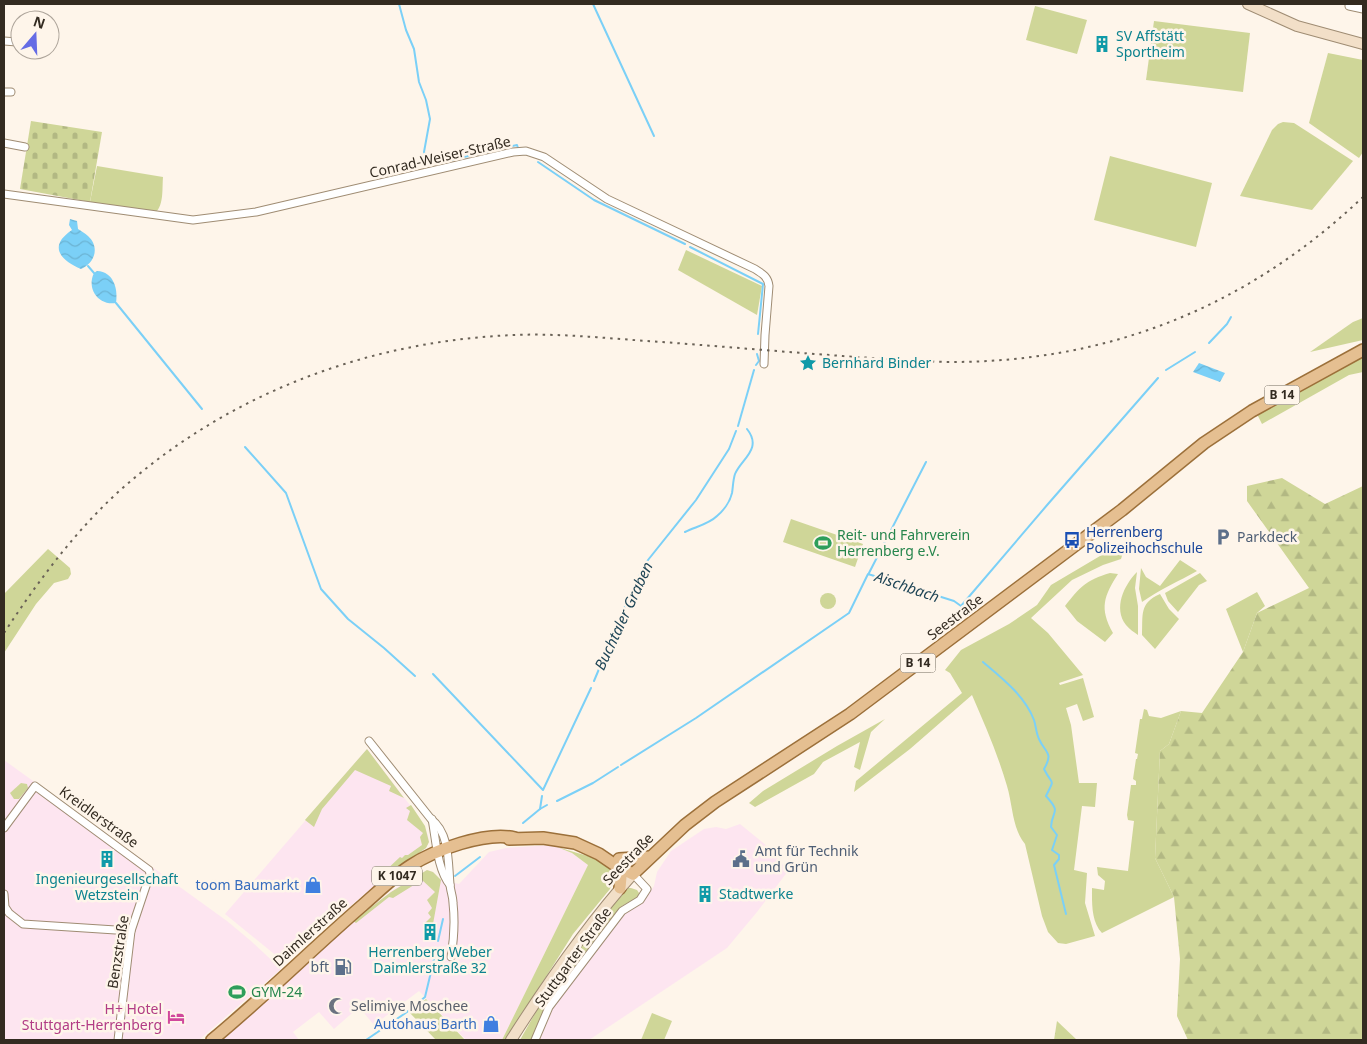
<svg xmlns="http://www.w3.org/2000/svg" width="1367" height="1044" viewBox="0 0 1367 1044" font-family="'Noto Sans',sans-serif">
<defs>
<pattern id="forest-firs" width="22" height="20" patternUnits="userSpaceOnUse" patternTransform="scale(1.25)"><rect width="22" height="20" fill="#cfd698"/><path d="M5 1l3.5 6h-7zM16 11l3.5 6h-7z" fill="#b2b883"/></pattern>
<pattern id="cemetery-stones" width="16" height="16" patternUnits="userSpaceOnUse" patternTransform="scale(1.25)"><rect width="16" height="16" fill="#cfd698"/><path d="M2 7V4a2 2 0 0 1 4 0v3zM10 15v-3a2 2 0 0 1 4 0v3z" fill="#b2b883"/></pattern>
<pattern id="water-waves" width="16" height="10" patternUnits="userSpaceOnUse" patternTransform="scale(1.25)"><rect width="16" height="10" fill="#7bd0f7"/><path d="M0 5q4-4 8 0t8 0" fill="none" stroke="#6bb3d3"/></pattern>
</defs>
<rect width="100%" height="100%" fill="#fef5ea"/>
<g fill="#fde5f0">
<path d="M367,749L419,817L428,835L429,842L426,848L386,876L284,962L225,914Z"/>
<path d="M4,760L227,921L251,941L281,969L199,1040H4Z"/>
<path d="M740,824L767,846L788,871L757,912L727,948L589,1040H540L555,1004L626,913L638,905L647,897L654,886L657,872L671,851L704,829L716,827L726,829Z"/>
<path d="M553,845L572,853L588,865L502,1040H466L419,991L374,1025L359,1007L334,1029L319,1012L293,1032L299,1040H218L353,921L394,889L427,870L433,872L441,880L459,884L489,852L506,848Z"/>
</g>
<g fill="#cfd698">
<path d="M1035,6L1087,20L1077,54L1026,40Z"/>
<path d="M1154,21L1250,33L1243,92L1146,80Z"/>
<path d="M1328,53L1363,60V152L1359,158L1309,123Z"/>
<path d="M1283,122L1294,123L1353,161L1312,210L1240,196L1272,130L1278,124Z"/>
<path d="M1110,156L1212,183L1196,247L1094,220Z"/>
<path d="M97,166L163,177C162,188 164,204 156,212L90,202Z"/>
<path d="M686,250L762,286L757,315L678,270Z"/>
<path d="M1363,318V340L1310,352L1353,322Z"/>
<path d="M1363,353V372L1349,375L1262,424L1256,412Z"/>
<path d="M791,519L863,544L855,567L783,542Z"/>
<path d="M48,549L70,568L71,574L68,579L54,583L36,604L4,653V594Z"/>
<path d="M1124,549L1121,559L1103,565L1072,580L1031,618L1048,633L1083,675L1059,683L1060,685L1083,678L1094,717L1083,721L1077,704L1066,708L1071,725L1079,783H1097L1095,807L1082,806L1074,870L1087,873L1085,903L1095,936L1066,944L1058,943L1048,932L1042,916L1025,844C1012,828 1013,806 1007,786C998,755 985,725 972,695L910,749L854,792L856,781L962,693L950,673L945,670L961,650L1009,624L1037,605L1051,585L1100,556Z"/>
<path d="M1180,560L1197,571C1179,581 1159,590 1142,602L1139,589L1141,568L1146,577L1160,586Z"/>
<path d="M1137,572L1135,588L1138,606V635C1134,632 1129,629 1126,625C1113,608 1124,585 1137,572Z"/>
<path d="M1110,573L1118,574C1104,596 1099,608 1113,633L1105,642L1077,621L1065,606C1080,587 1086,580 1110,573Z"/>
<path d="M1200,573L1207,581L1199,585L1178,612L1168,601L1165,593Z"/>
<path d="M1257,592L1265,606L1257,613L1243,652L1226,609Z"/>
<circle cx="828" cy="601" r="8"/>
<path d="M1160,594L1169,609L1179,619L1155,649L1142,635C1143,615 1139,603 1160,594Z"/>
<path d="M1144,709L1147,710L1149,716L1161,718L1181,711L1169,744L1160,751L1155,858L1174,897L1102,933C1091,922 1092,902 1092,888L1104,890L1105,881L1098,875L1097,867L1128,871L1134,821L1128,820L1127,815L1131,785H1136V781L1133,779L1136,759H1137L1138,754L1135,753L1140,719H1142Z"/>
<path d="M885,719L871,732L860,770L854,767L860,742L823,762L814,774L755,807L749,803L763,791L837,746Z"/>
<path d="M367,749L404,798L389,791L391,786L355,770L322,809L314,827L305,820Z"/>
<path d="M21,783L27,784L28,788L19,799H14L10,793Z"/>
<path d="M411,805L425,826L429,842L426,848L384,877L382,874L400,857L402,858L405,855H408L422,845L420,837L423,833L407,820L410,811L406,808Z"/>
<path d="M557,847L598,859L616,874L610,889L573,934L506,1040H502L588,865L572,853Z"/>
<path d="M427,870L433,872L441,880L431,935L424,924L431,917L428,913L432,908L427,900L435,892L422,880L393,898L389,897L356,923L353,921L391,892Z"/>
<path d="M627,888H631L637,890L639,893L638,897L622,906L617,911L553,994L531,1040H520L545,996L576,950Z"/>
<path d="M426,999L465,1040H466H436L409,1012Z"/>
<path d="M652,1013L672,1021L664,1040H641Z"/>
</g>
<g fill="url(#forest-firs)">
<path d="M1282,478L1325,504L1363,486V1040H1188L1177,1016L1180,959L1174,897L1155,858L1160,751L1169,744L1181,711L1202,713L1243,652L1257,613L1309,588L1247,501V486Z"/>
<path d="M1057,1021L1077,1040H1054Z"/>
</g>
<path fill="url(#cemetery-stones)" d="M31,121L102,132L90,202L20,189Z"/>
<g fill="url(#water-waves)">
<path d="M70,219L77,221L78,229C81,231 85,233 88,236C100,247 95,263 81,269C60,260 48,246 72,230L69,225Z"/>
<path d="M97,271C114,272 118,289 116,303C99,306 86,289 94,273Z"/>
<path d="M1199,363L1225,373L1220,382L1193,372Z"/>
</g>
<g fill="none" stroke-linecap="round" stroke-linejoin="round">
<g stroke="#7bd0f7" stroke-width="2">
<path d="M399,4L406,30L414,49L419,82L426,100L430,119L424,152L426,158L435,163L442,162L517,145L518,148"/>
<path d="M593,4L654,136"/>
<path d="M538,162L594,200L685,244"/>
<path d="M690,247L763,284L758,334"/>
<path d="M88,266L94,273"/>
<path d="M116,303L202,409"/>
<path d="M1209,343L1227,324L1231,317"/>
<path d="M756,365L759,361L757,354"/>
<path d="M1166,370L1195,352"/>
<path d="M738,426L754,370"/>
<path d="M245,447L286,493L321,589L348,619L384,648L415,676"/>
<path d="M685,532C695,527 709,524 717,516C723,511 730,502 732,493C733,487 733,480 735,474C741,459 763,449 747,429"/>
<path d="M869,573L926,462"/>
<path d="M983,662C1002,678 1025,696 1034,720C1036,726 1036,733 1039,739C1045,753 1054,752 1044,769C1053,787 1055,777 1046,796C1062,814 1052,809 1051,827L1057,835L1052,850L1059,855V859L1054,865L1066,914"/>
<path d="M433,674L543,790L591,688"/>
<path d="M594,681L634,585L648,560L696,500L729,449L736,431"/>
<path d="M621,765L696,718L849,613L868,574L954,601L961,606L1048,504L1158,378"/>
<path d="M557,801L593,783L618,767"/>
<path d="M540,809L542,796"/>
<path d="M523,823L540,809L547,805"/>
<path d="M455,876L480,857"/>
<path d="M438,941L443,919"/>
<path d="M366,1040L407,1012L425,997L436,951"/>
</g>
<g stroke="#9f8c73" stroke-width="9">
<g id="street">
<path d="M1349,6L1363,9"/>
<path d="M4,41L17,42"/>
<path d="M4,92H11"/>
<path d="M4,143L25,147"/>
<path d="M4,194L193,220L256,212L513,152L526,151L544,157L607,199L755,269C763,274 768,277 769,286L765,335L764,364"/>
<path d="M369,741L431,819C450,833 448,863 450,884C450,890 453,896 453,903C455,921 454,939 451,957"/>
<path d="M432,819C436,839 437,869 450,885"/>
<path d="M4,828L35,786L149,870L150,874L131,931L118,1040"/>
<path d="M4,894L5,907L9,913L23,924L131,931"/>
<path d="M535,1040L549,1007L622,911L640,900L647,889L633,874"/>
</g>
</g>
<g stroke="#9f8c73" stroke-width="12">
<g id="secondary">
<path d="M1248,4L1297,26L1363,44"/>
<path d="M511,1040C548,982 587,925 633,874"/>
</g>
</g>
<g stroke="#9c703a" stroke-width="14">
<g id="primary">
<path d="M509,839L543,838L575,843L599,854L618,867L633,874"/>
<path d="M619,859L650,857"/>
<path d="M618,867L621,877L620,888"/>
<path d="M633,874L685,825L715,802L850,714L1122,510L1204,443L1252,411L1363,350"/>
<path d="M212,1040C264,997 312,949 363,905C378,892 393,877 410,866C434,850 486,831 515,838"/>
</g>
</g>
<use href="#street" stroke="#fff" stroke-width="7"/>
<use href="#secondary" stroke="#f2dfc8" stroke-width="10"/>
<use href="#primary" stroke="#e5bf91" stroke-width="11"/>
<path stroke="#6a6257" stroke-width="2" stroke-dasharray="2.5 5" stroke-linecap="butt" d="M4,633C37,583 72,535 116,494C226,394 367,341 514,335C563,333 613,339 662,342C756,349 851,358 946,362C1107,363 1246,308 1363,197"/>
</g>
<defs>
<g id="building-bare" transform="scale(1.35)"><path d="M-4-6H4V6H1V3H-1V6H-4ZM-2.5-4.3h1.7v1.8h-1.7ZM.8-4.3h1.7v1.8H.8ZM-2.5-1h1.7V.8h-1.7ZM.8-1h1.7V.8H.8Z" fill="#0f9aa8" stroke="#fef5ea" stroke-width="2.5" paint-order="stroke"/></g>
<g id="sight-bare" transform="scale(1.35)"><path d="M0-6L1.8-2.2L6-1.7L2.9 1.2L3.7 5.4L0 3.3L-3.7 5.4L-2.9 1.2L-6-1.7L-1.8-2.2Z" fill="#0f9aa8" stroke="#fef5ea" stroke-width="2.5" paint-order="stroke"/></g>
<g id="parking-bare" transform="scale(1.35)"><path d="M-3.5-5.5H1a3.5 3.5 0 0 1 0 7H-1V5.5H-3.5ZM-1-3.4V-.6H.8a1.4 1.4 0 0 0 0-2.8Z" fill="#5c6f8a" stroke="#fef5ea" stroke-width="2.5" paint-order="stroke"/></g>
<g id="bus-bare" transform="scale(1.35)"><path d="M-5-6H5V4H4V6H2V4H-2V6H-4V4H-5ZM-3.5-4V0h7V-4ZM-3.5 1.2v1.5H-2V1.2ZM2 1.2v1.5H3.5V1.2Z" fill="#1a4fb4" stroke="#fef5ea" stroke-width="2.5" paint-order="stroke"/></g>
<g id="stadium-bare" transform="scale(1.35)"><path d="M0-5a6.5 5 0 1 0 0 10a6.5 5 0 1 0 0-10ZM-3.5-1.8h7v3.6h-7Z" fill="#2e9e5b" stroke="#fef5ea" stroke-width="2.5" paint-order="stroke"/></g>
<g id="civic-bare" transform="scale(1.35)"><path d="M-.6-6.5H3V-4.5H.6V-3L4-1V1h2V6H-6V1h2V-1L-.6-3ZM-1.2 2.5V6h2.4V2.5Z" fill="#5c6f8a" stroke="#fef5ea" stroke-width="2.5" paint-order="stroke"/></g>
<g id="shop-bare" transform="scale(1.35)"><path d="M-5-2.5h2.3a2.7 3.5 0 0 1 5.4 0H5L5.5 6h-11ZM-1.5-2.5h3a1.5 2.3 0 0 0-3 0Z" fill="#3f7fe0" stroke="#fef5ea" stroke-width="2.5" paint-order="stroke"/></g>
<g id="fuel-bare" transform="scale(1.35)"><path d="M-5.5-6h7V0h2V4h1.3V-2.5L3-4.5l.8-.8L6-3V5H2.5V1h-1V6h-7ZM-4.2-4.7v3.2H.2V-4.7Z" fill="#5c6f8a" stroke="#fef5ea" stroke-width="2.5" paint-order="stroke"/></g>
<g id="mosque-bare" transform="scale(1.35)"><path d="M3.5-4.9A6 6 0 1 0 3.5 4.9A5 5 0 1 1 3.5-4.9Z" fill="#6b7280" stroke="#fef5ea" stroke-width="2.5" paint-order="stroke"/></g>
<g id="hotel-bare" transform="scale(1.35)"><path d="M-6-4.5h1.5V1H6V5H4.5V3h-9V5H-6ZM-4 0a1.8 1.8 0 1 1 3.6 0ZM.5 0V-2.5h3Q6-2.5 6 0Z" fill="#d1479c" stroke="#fef5ea" stroke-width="2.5" paint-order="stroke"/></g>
</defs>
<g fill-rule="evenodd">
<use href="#building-bare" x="1102" y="44"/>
<use href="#sight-bare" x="808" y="363"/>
<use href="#parking-bare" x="1223" y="537"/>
<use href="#bus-bare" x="1072" y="540"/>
<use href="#stadium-bare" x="823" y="543"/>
<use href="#building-bare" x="107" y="859"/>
<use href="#civic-bare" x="741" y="859"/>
<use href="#shop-bare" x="313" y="885"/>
<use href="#building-bare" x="705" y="894"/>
<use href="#building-bare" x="430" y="932"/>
<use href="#fuel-bare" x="343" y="967"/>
<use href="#stadium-bare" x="237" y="992"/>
<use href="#mosque-bare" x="337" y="1006"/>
<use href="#hotel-bare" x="176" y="1017"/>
<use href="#shop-bare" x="491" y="1024"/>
</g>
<g text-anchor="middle" stroke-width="5" stroke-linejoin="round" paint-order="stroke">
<g fill="#fef5ea" stroke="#70685d" stroke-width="1">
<rect x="1264.5" y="385.5" width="35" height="19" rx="4"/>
<rect x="900.5" y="653.5" width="35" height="19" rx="4"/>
<rect x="372" y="866.5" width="50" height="19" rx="4"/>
</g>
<g font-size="12" font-weight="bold" fill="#332b21">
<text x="1282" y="399">B 14</text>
<text x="918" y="667">B 14</text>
<text x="397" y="880">K 1047</text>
</g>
<g font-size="14" fill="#0d838f" stroke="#fef5ea" text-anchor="start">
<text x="1116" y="41">SV Affstätt<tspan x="1116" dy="16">Sportheim</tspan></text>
<text x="822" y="368">Bernhard Binder</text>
<text x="107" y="884" text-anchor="middle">Ingenieurgesellschaft<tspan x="107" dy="16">Wetzstein</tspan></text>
<text x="719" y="899">Stadtwerke</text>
<text x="430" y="957" text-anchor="middle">Herrenberg Weber<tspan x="430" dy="16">Daimlerstraße 32</tspan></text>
</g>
<g font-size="14" fill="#332b21" stroke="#fef5ea">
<text transform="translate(440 157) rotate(-13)" y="5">Conrad-Weiser-Straße</text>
<text transform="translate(955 617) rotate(-37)" y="5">Seestraße</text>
<text transform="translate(99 817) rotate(36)" y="5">Kreidlerstraße</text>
<text transform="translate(628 859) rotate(-46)" y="5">Seestraße</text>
<text transform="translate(310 932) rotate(-42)" y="5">Daimlerstraße</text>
<text transform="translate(118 952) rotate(-81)" y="5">Benzstraße</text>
<text transform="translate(573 957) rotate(-54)" y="5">Stuttgarter Straße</text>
</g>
<g font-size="14" fill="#164399" stroke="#fef5ea" text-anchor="start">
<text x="1086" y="537">Herrenberg<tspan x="1086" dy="16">Polizeihochschule</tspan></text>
</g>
<g font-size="14" fill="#27864d" stroke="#fef5ea" text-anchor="start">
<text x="837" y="540">Reit- und Fahrverein<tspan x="837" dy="16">Herrenberg e.V.</tspan></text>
<text x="251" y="997">GYM-24</text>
</g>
<g font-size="14" fill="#4e5e75" stroke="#fef5ea" text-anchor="start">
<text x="1237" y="542">Parkdeck</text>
<text x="755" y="856">Amt für Technik<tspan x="755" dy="16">und Grün</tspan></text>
<text x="329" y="972" text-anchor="end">bft</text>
</g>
<g font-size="14" fill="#366cbe" stroke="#fef5ea" text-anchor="end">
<text x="299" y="890">toom Baumarkt</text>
<text x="477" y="1029">Autohaus Barth</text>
</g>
<g font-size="14" fill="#5b616d" stroke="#fef5ea" text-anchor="start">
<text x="351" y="1011">Selimiye Moschee</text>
</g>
<g font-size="14" fill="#b23c85" stroke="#fef5ea" text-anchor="end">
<text x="162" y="1014">H+ Hotel<tspan x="162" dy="16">Stuttgart-Herrenberg</tspan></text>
</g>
<g font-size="15" font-style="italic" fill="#1f4556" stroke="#fef5ea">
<text transform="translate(907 587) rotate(19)" y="5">Aischbach</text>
<text transform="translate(624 616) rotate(-65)" y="5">Buchtaler Graben</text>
</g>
</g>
<rect width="1367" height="1044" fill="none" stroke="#332b21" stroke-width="10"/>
<g transform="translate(35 35) rotate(19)"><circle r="24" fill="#fef5ea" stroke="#ada49a"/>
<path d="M0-4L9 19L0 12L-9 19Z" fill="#656ce5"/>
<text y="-8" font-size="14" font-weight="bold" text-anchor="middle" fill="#332b21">N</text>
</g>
</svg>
